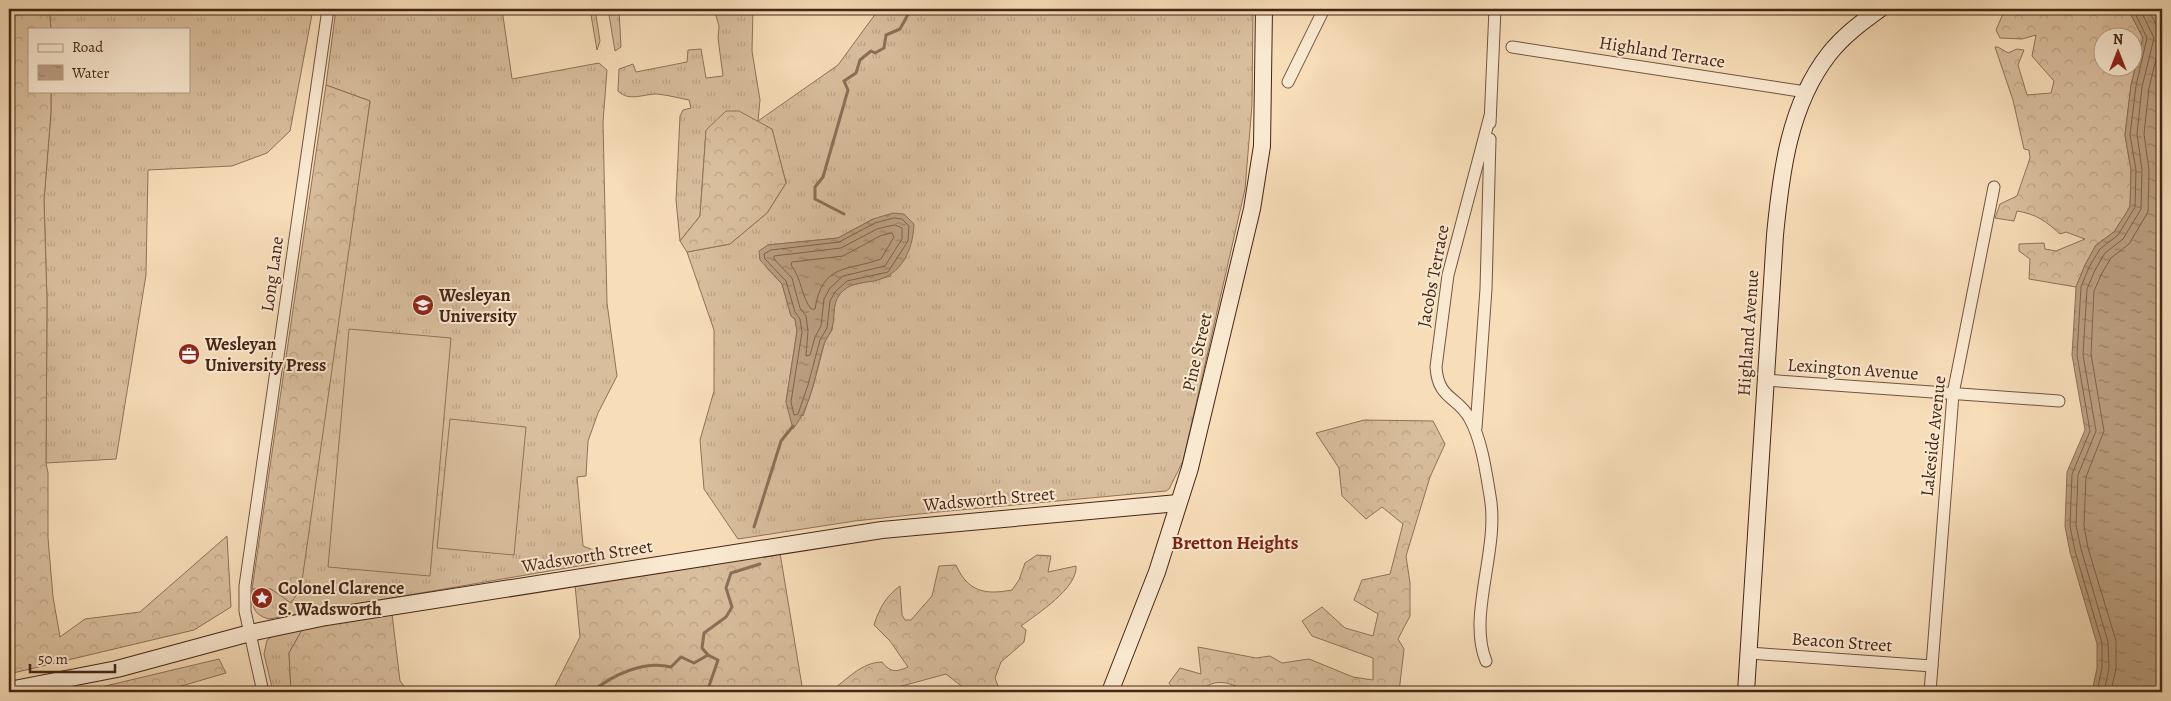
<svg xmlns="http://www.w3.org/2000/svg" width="2171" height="701" viewBox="0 0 2171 701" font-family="Alegreya,serif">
<defs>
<pattern id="grass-tufts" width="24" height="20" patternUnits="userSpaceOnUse" patternTransform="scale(1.25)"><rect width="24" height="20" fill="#d9be9d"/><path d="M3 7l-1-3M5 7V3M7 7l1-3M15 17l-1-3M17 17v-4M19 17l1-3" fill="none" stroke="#bca386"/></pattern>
<pattern id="forest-crowns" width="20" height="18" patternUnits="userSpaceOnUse" patternTransform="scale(1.25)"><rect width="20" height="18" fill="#d9be9d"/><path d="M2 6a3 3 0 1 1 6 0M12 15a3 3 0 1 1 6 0" fill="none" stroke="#bca386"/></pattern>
<pattern id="water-ripples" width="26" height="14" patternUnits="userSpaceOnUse" patternTransform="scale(1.25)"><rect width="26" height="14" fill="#bb9f81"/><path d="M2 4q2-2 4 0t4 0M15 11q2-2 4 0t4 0" fill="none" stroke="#9a8169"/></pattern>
</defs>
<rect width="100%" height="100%" fill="#f7ddb8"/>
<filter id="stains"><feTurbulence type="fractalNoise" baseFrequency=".004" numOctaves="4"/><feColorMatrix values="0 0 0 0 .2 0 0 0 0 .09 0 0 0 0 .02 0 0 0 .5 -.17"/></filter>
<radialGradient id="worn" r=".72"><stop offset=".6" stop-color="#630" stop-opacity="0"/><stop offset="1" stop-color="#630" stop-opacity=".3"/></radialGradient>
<g fill="url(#grass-tufts)" stroke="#90725a" fill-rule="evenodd">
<path d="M49,9H313L290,131L267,153L232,166L148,170L146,275L116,459L46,463L47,301L44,200L51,112V91H189V29H51Z"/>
<path d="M336,9H502L512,79L599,63L607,70L603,122L607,303L617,376L598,413L588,441L586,476L577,477L583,546L593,550L596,563L269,619C251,614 253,605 252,589H271L291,602L370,101L326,85Z"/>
<path d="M590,9H595L600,41L597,50Z"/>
<path d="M608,9H619L621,47L615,51Z"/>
<path d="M714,9H753L752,51L760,100L758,121L838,65L879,9H1253L1252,105L1245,189L1183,461L1169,489L1166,491L938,512L855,521L738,539L704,489L700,440L714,391V330L687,252L730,244L767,213L786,183L772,129L706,130L700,216L680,241L676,200L680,116L683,110L691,108L689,100C679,98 667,95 657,94C643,94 629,102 618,91L619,69L633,64L636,72L687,62L688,50L701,49L706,78L723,76L718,38L719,26ZM873,219L891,276L848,286L839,294L835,302L832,330L825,341L813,387L803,416L786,402L797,331L795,319L791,316L782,284L766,267L768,245L838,238Z"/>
<path d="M303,628L289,653L291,692H273L264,654L267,640L274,635Z"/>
</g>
<g fill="url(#forest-crowns)" stroke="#90725a" fill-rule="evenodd">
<path d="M9,9H49L51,29H29V91H51V112L44,200L47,301L46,463L48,473V538L53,597L60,637L85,619L140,612L227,536L231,607L194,630L9,674Z"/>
<path d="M2005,9H2128L2143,38L2131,85L2125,135L2131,170L2130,207L2114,232L2096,245L2085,265L2076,287L2029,279L2030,259L2019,251V244L2044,243L2045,249L2056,251L2085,239L2066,232L2060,234C2046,221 2036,214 2017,211L2014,221L1995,218L2000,204L2017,196L2030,158L2029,150L2024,149L2013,100L1995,47H1998L2008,53L2017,49L2024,50L2018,65L2027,95L2051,93L2054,81L2032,56L2036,35L2022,39L2000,38L1996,30ZM2104,38H2134V68H2104Z"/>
<path d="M326,85L370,101L301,588L291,603L271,589H252Z"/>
<path d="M726,111H739L772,129L786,183L767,213L730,244L687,252L680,241L700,216L706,130Z"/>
<path d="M1364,420L1433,421L1445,444L1430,477L1406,556L1410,583V616L1398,639L1404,649L1399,692H1248C1232,683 1214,676 1200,692H1175L1169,683L1180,668L1201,674L1198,647L1256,658L1270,656L1282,663L1309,659L1353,677L1373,680V658L1312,636L1302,621L1322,607L1345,628L1373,636L1378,614L1354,600L1362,580L1390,574L1403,524L1382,507L1366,519L1342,496L1339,468L1316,433Z"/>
<path d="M780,553L803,692H552L580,637L575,585Z"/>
<path d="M1037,555L1051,556L1048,572L1076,566C1078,588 1037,614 1021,626L1026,630L1024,642L1001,662L995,678L1000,691L969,692L946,674L880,692H830C846,680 862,662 882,662C891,673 896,672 908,667L890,641L874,625C879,609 886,596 900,586L902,615L905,620H911L932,596L939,566L956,565C968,592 985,595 1012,590L1019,580L1025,563Z"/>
<path d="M392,614L400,681L409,692H291L289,653L303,628Z"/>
<path d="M219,659L226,673L161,692H80Z"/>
</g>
<g fill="#d9be9d" stroke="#90725a">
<path d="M349,329L451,338L430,576L328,567Z"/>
<path d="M450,419L526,427L514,555L437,548Z"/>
</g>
<g fill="url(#water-ripples)" stroke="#8c6f57">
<path d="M2128,9H2162V692H2092L2097,668V644L2070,552L2065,526L2067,472L2085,430L2072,355L2076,287L2085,265L2096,245L2114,232L2130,207L2131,170L2125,135L2131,85L2143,38Z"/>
<path d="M893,213L904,214L914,224C913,250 902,275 874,281C861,283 849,283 840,294C831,305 836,319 831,331C829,335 826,339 824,344C815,373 812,405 793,429L786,402L797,331L795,319L791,316L782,284L760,260L759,251L768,245L838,238L873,219Z"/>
</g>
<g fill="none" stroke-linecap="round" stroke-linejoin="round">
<g stroke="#80624c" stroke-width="1">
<path d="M894,218L902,219L909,226L908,241L888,272L847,281L835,292L830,301L827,328L820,340L808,385L798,414L794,415L791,402L802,332L800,319L795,312L786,281L765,259L764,254L771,250L839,242L875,223Z"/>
<path d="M895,225L902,228V239L885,266L843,276L830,288L824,299L821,326L815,337L810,355L806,356L808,331L806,316L800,308L792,278L774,259V256L841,248L877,229Z"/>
<path d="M892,233L894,237L881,259C848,271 822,263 815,309H811C801,296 802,279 791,265L792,262L843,256L880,236Z"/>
<path d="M2097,692L2102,668V643L2075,551L2070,526L2072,474L2090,431L2077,355L2081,287L2089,267L2100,249L2118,235L2135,207L2136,170L2130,135L2136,86L2147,38L2133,9"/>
<path d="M2104,692L2109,668L2108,642L2081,549L2076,525L2078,475L2096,431L2083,355L2087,289L2095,270L2105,253L2123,239L2141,209L2142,170L2137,134L2142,87L2154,38L2140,9"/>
<path d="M2111,692L2116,668V641L2088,548L2084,525L2086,477L2104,431L2091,354L2094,291L2102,273L2111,258L2129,244L2148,212L2149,170L2144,134L2149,88L2161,38L2159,30L2148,9"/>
</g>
<g stroke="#8c6f57" stroke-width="3">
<path d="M844,214L815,199V187L823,177L848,90L844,81L856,73L860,60L871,51L875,53L884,48L886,35L900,29L911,9"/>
<path d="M754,527L781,441L793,426"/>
<path d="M592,692C612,675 644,660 671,667L681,657L694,663L708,655"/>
<path d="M707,692L718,660L708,655L702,648L704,633L726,617L732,607L726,588L731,573L760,564"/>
</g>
<g stroke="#72543f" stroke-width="13">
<g id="street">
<path d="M1512,47L1806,92"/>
<path d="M1288,82L1324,9"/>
<path d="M1490,123L1495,9"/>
<path d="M1765,380L2059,401"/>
<path d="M1476,428L1486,289L1490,139"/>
<path d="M1749,653L1932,666"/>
<path d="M1486,661C1467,615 1500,549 1490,496C1486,472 1482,441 1470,419C1458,396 1438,400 1436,367L1448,275L1490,116"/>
<path d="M263,692L245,611V586L328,9"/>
<path d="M1930,692L1953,394L1994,187"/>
</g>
</g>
<g stroke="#462617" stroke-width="18">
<g id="secondary">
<path d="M9,690L117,669L250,633L326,617L882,530L1178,503"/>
<path d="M1110,692L1157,572L1190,468L1252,209L1262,146L1264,9"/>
<path d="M1746,692L1775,235C1781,173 1789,105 1829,54C1843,36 1862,22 1880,9"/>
</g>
</g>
<use href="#street" stroke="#fae9d1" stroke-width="11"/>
<use href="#secondary" stroke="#fae9d1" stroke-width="16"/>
</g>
<defs>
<g id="university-disc" transform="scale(1.125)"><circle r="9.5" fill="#8f2418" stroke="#fae9d1"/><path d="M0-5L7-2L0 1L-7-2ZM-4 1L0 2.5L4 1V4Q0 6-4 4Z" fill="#fff"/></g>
<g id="office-disc" transform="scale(1.125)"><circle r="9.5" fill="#8f2418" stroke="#fae9d1"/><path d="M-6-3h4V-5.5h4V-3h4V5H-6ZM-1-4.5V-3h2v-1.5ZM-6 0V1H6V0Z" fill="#fff"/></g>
<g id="sight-disc" transform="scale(1.125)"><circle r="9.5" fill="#8f2418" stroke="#fae9d1"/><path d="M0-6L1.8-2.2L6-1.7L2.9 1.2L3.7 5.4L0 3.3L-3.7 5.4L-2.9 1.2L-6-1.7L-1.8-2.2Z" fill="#fff"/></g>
</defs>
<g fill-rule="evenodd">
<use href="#university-disc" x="423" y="305"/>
<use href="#office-disc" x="189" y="354"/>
<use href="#sight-disc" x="262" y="598"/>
</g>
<g text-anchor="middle" stroke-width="4" stroke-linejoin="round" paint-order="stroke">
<g font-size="18" fill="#462617" stroke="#fae9d1">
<text transform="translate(1662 52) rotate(9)" y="6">Highland Terrace</text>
<text transform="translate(272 274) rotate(-82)" y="6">Long Lane</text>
<text transform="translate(1433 276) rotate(-79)" y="6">Jacobs Terrace</text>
<text transform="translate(1748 333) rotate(-86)" y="6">Highland Avenue</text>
<text transform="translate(1197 352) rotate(-77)" y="6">Pine Street</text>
<text transform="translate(1853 369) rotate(4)" y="6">Lexington Avenue</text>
<text transform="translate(1933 436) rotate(-84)" y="6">Lakeside Avenue</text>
<text transform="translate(989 499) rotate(-5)" y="6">Wadsworth Street</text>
<text transform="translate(587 556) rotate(-9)" y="6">Wadsworth Street</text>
<text transform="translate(1842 642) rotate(4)" y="6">Beacon Street</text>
</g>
<g font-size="18" font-weight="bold" fill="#462617" stroke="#fae9d1" text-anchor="start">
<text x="439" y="301">Wesleyan<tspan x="439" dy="21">University</tspan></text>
<text x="205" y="350">Wesleyan<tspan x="205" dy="21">University Press</tspan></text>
<text x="278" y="594">Colonel Clarence<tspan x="278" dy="21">S. Wadsworth</tspan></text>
</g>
<g font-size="19" font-weight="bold" fill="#7a1f14" stroke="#fae9d1">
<text x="1235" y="549">Bretton Heights</text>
</g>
</g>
<rect width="2171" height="701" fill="none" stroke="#f7ddb8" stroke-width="30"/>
<rect x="10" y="10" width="2151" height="681" fill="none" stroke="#462617" stroke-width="2.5"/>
<rect x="15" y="15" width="2141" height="671" fill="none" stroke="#462617"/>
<rect x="28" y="28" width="162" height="65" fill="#fae9d1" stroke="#b29b87"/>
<rect x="38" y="44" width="25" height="8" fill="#fae9d1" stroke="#b29b87"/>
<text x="72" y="52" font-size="15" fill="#462617">Road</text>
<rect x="38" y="65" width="25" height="15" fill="url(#water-ripples)" stroke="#b29b87"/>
<text x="72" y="78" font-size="15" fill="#462617">Water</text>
<g transform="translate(2118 52)"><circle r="24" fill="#fae9d1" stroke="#b29b87"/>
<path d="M0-4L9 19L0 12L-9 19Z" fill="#8f2418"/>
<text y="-8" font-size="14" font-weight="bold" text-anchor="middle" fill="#462617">N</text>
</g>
<path d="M30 664v8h85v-8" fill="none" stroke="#462617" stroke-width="2.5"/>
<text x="38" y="664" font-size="15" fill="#462617" stroke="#fae9d1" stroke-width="4" paint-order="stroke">50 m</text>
<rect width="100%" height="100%" filter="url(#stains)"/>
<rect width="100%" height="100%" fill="url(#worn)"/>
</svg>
